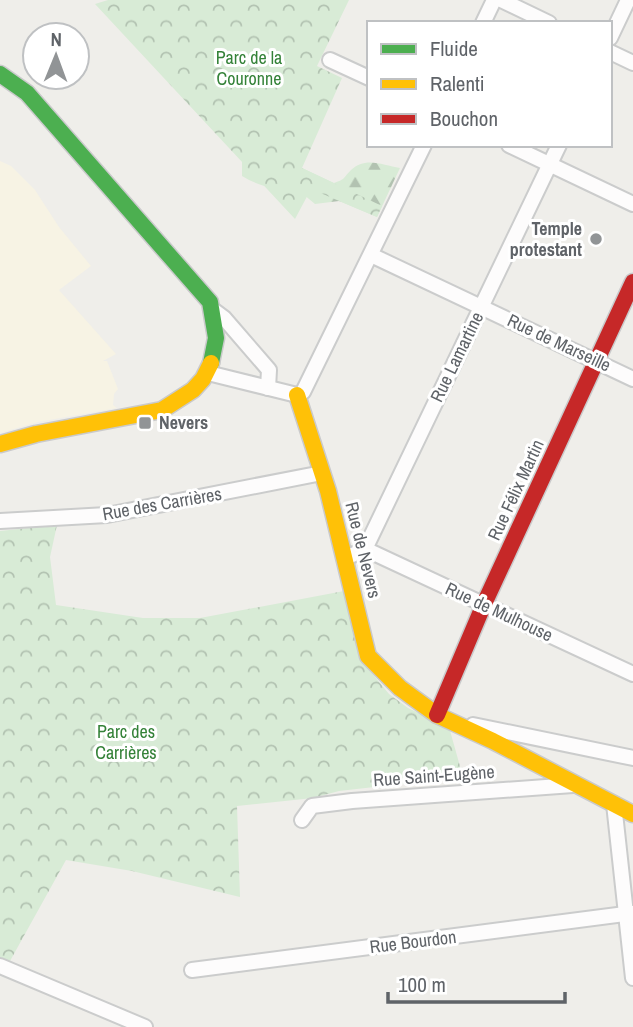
<svg xmlns="http://www.w3.org/2000/svg" width="633" height="1027" viewBox="0 0 633 1027" font-family="'Archivo Narrow',sans-serif">
<defs>
<pattern id="forest-firs" width="22" height="20" patternUnits="userSpaceOnUse" patternTransform="scale(1.75)"><rect width="22" height="20" fill="#d8ebd6"/><path d="M5 1l3.5 6h-7zM16 11l3.5 6h-7z" fill="#b2c2b1"/></pattern>
<pattern id="park-crowns" width="20" height="18" patternUnits="userSpaceOnUse" patternTransform="scale(1.75)"><rect width="20" height="18" fill="#d8ebd6"/><path d="M2 6a3 3 0 1 1 6 0M12 15a3 3 0 1 1 6 0" fill="none" stroke="#b2c2b1"/></pattern>
</defs>
<rect width="100%" height="100%" fill="#efeeea"/>
<path fill="#f7f3e4" d="M0,161L11,166L35,190L59,227L91,266L59,290L116,354L103,361H107L118,389L114,394L113,405L117,408L38,422L0,433Z"/>
<path fill="url(#forest-firs)" d="M242,154L302,168L334,183C346,179 343,178 351,170C365,156 383,165 400,168L377,217L339,201L315,204L297,189C277,190 260,187 242,176Z"/>
<g fill="url(#park-crowns)">
<path d="M108,0H349L317,66L342,78L302,168L382,206L377,217L311,189L295,219L95,4Z"/>
<path d="M57,525L50,557L56,605L143,618H200L344,591L370,671L389,694L408,708L449,727L463,777L339,791L313,798L237,806L240,897L132,871L66,860L10,961L0,957V531Z"/>
</g>
<g fill="none" stroke-linecap="round" stroke-linejoin="round">
<g stroke="#cbcccc" stroke-width="18">
<g id="street">
<path d="M501,0L549,23"/>
<path d="M483,23L494,0"/>
<path d="M610,38L628,0"/>
<path d="M610,52L633,63"/>
<path d="M330,60L369,78"/>
<path d="M509,145L633,204"/>
<path d="M371,255L633,379"/>
<path d="M212,309L224,318L269,370L268,388"/>
<path d="M208,373L297,395L303,392L424,145"/>
<path d="M0,521L107,515L322,473"/>
<path d="M365,549L633,674"/>
<path d="M346,558L365,549L559,145"/>
<path d="M473,725L633,758"/>
<path d="M614,804L633,978"/>
<path d="M302,820L312,806L352,801L573,785"/>
<path d="M0,966L145,1027"/>
<path d="M192,970L633,913"/>
</g>
</g>
<g stroke="#cacacb" stroke-width="19">
<path id="fast" d="M0,74L27,93L210,302L216,338L211,363"/>
</g>
<g stroke="#cacacb" stroke-width="19">
<g id="slow">
<path d="M297,395L328,491L368,656L400,688L437,715L493,741L633,814"/>
<path d="M0,444L36,434L162,410L193,390L203,379L211,363"/>
</g>
</g>
<g stroke="#cacacb" stroke-width="19">
<path id="jam" d="M437,715L484,604L633,282"/>
</g>
<use href="#street" stroke="#fdfcfc" stroke-width="14"/>
<use href="#fast" stroke="#4caf50" stroke-width="16"/>
<use href="#slow" stroke="#ffc107" stroke-width="16"/>
<use href="#jam" stroke="#c62828" stroke-width="16"/>
</g>
<g fill="#919496" stroke="#fff" stroke-width="2.5">
<circle cx="596" cy="239" r="7"/>
<rect x="138" y="416" width="14" height="14" rx="3.5"/>
</g>
<g text-anchor="middle" stroke-width="6" stroke-linejoin="round" paint-order="stroke">
<g font-size="18" fill="#348238" stroke="#fff">
<text x="249" y="64">Parc de la<tspan x="249" dy="21">Couronne</tspan></text>
<text x="126" y="738">Parc des<tspan x="126" dy="21">Carrières</tspan></text>
</g>
<g font-size="18" font-weight="bold" fill="#5f6368" stroke="#fff" text-anchor="end">
<text x="582" y="235">Temple<tspan x="582" dy="21">protestant</tspan></text>
<text x="159" y="429" text-anchor="start">Nevers</text>
</g>
<g font-size="18" fill="#5f6368" stroke="#fff">
<text transform="translate(559 343) rotate(25)" y="6">Rue de Marseille</text>
<text transform="translate(457 357) rotate(-64)" y="6">Rue Lamartine</text>
<text transform="translate(516 490) rotate(-65)" y="6">Rue Félix Martin</text>
<text transform="translate(162 504) rotate(-10)" y="6">Rue des Carrières</text>
<text transform="translate(363 550) rotate(76)" y="6">Rue de Nevers</text>
<text transform="translate(499 612) rotate(25)" y="6">Rue de Mulhouse</text>
<text transform="translate(434 776) rotate(-4)" y="6">Rue Saint-Eugène</text>
<text transform="translate(413 942) rotate(-7)" y="6">Rue Bourdon</text>
</g>
</g>
<rect x="367" y="21" width="245" height="126" fill="#ffffff" stroke="#bfc1c3" stroke-width="2"/>
<rect x="381" y="44" width="35" height="10" fill="#4caf50" stroke="#bfc1c3" stroke-width="2"/>
<text x="430" y="56" font-size="21" fill="#5f6368">Fluide</text>
<rect x="381" y="79" width="35" height="10" fill="#ffc107" stroke="#bfc1c3" stroke-width="2"/>
<text x="430" y="91" font-size="21" fill="#5f6368">Ralenti</text>
<rect x="381" y="114" width="35" height="10" fill="#c62828" stroke="#bfc1c3" stroke-width="2"/>
<text x="430" y="126" font-size="21" fill="#5f6368">Bouchon</text>
<g transform="translate(56 56) rotate(1)"><circle r="33" fill="#ffffff" stroke="#bfc1c3" stroke-width="2"/>
<path d="M0-5L12 26L0 18L-12 26Z" fill="#919496"/>
<text y="-10" font-size="19" font-weight="bold" text-anchor="middle" fill="#5f6368">N</text>
</g>
<path d="M388 992v10h177v-10" fill="none" stroke="#5f6368" stroke-width="3.5"/>
<text x="398" y="992" font-size="21" fill="#5f6368" stroke="#ffffff" stroke-width="5" paint-order="stroke">100 m</text>
</svg>
